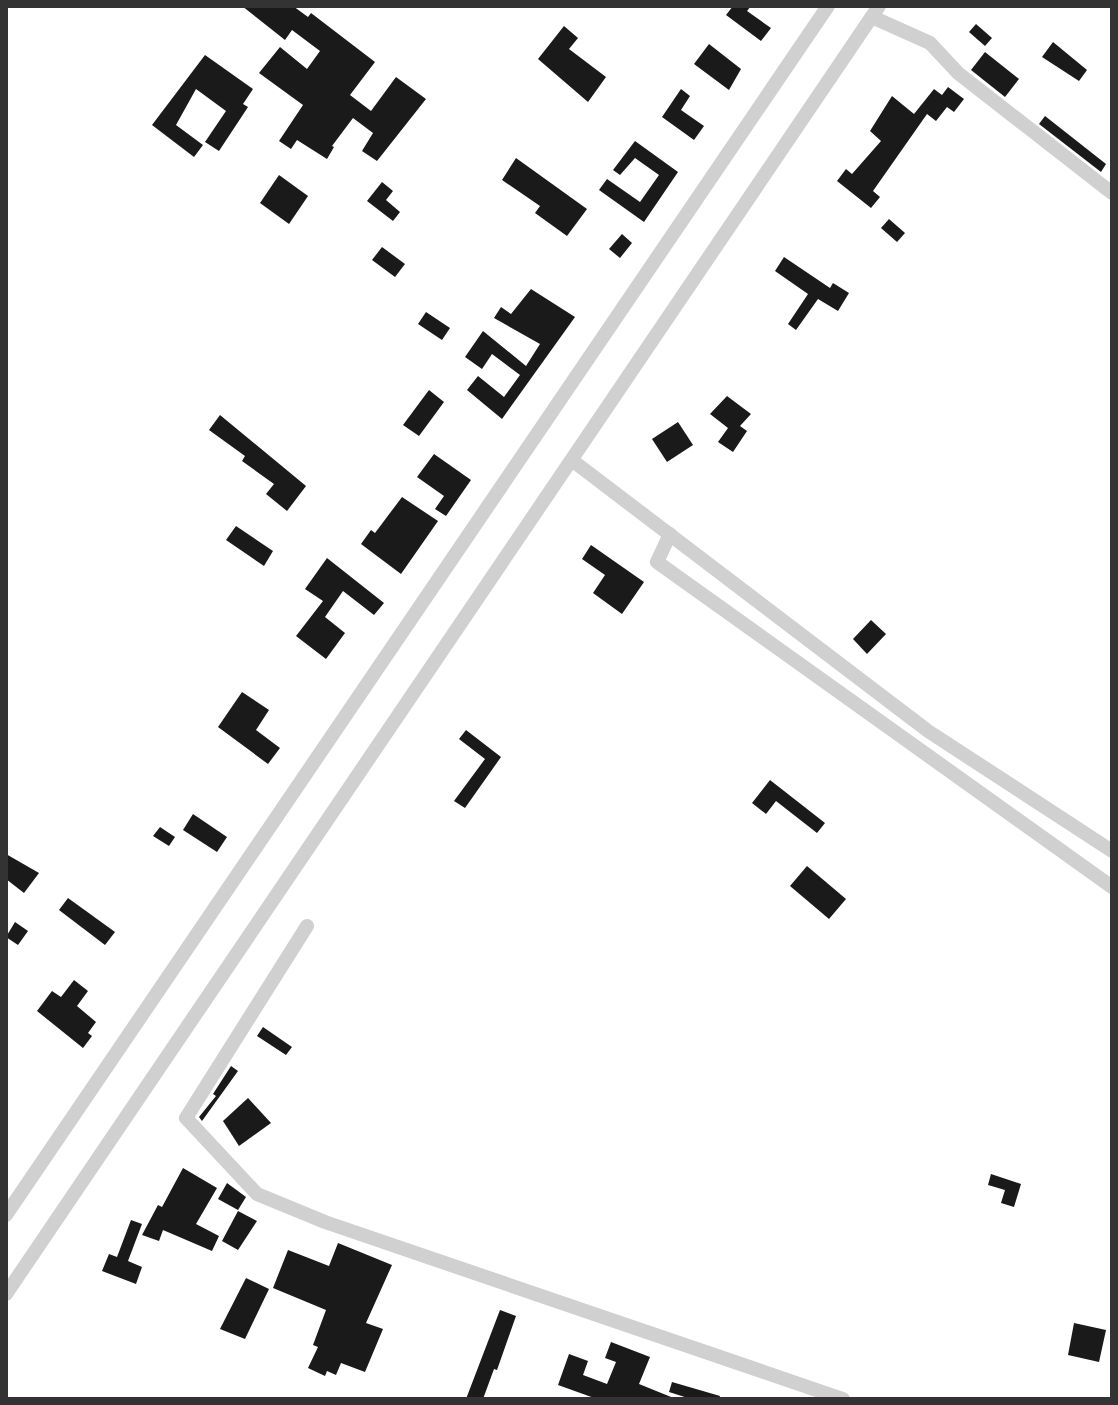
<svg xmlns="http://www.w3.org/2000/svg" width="1118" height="1405" viewBox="0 0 1118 1405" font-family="Commissioner,sans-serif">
<rect width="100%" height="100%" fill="#fff"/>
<g fill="#1a1a1a">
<path d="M242,6H293L308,17L311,13L375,62L350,95L371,111L396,77L426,99L377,161L362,151L373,133L353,118L332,146L334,147L327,159L297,140L291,149L279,141L303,105L259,73L280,47L307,69L320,51L292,30L285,40Z"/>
<path d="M733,6H751L747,11L771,28L761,41L726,15Z"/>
<path d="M976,24L992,38L985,46L969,32Z"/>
<path d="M564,26L578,38L569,49L606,77L588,102L538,59Z"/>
<path d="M1053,42L1087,70L1079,81L1042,57Z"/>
<path d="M709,44L741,69L729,90L694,64Z"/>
<path d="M985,52L1019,79L1005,97L971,70Z"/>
<path d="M205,55L253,89L243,104L248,107L219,151L205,142L226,111L196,89L176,125L203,145L194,157L152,125Z"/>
<path d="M948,87L964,99L954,112L947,107L936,121L927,114L873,191L880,197L871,208L837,181L846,169L852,174L881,141L870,131L892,96L914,114L934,89L942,95Z"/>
<path d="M681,89L690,96L681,110L704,126L694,140L662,117Z"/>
<path d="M1045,116L1106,164L1101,172L1039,124Z"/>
<path d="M635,141L678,172L644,222L599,190L607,179L640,202L659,175L635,158L620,175L613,170Z"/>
<path d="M516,158L587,209L567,236L535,213L540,206L502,180Z"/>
<path d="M279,175L308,196L289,224L260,203Z"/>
<path d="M382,182L393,191L386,200L400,212L393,221L367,201Z"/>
<path d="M889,219L905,233L897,242L881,228Z"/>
<path d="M622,234L632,243L620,258L609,249Z"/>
<path d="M382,247L405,264L395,277L372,260Z"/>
<path d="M784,257L830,288L833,283L849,293L838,311L818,299L796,330L788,324L808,294L775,271Z"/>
<path d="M531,289L575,317L502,419L467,390L478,376L504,397L520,375L492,354L482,369L465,357L483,331L526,366L540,344L494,318L501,307L511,314Z"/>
<path d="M426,312L450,328L442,340L418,324Z"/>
<path d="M429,390L444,402L419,436L403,425Z"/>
<path d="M727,396L751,414L740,426L747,431L733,452L718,442L728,428L710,414Z"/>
<path d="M220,415L306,486L287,511L266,494L274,484L242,461L245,456L209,430Z"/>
<path d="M678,422L693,445L667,462L652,439Z"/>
<path d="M434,454L471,480L446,516L435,509L444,496L417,477Z"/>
<path d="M402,497L438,521L401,574L361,544L371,530L375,533Z"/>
<path d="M236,526L273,551L264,566L226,540Z"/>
<path d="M591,545L644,582L622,614L593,593L605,575L582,559Z"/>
<path d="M327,558L384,603L374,615L343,591L325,617L345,633L326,659L296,636L323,601L305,589Z"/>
<path d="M871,620L886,634L867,654L853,639Z"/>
<path d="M242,692L269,710L256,730L280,748L268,764L218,727Z"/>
<path d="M466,730L501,757L465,808L454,801L485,759L459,739Z"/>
<path d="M770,780L825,823L817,833L776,801L766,814L752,803Z"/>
<path d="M193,814L227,837L217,852L183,830Z"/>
<path d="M160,827L175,837L169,846L153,836Z"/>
<path d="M6,854L39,873L24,893L6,879Z"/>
<path d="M807,866L846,899L829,919L790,886Z"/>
<path d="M68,898L115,932L105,945L59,910Z"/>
<path d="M15,922L28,931L18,945L6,937Z"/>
<path d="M74,980L88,991L77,1006L96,1022L88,1033L92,1036L83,1048L37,1011L52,991L61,997Z"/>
<path d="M263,1027L292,1047L286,1055L257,1036Z"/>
<path d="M231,1066L238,1071L202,1121L199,1117L216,1096L213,1094Z"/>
<path d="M248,1098L271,1123L239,1146L223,1121Z"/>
<path d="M183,1168L217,1188L196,1224L219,1236L212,1251L163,1230L159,1241L142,1235L158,1205L162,1207Z"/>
<path d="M991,1174L1021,1184L1014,1207L1001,1203L1005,1190L988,1185Z"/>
<path d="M227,1183L246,1197L238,1210L218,1199Z"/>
<path d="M238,1211L257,1221L238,1250L222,1241Z"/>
<path d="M131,1220L142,1224L128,1261L142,1267L136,1284L102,1271L109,1254L117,1257Z"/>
<path d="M338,1243L392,1265L366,1323L383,1329L365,1372L341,1363L336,1375L327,1371L325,1376L308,1368L318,1347L313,1345L326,1310L273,1288L288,1250L329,1266Z"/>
<path d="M246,1278L269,1289L245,1339L220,1329Z"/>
<path d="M500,1310L516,1316L497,1370L494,1369L483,1399H466Z"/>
<path d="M1074,1323L1106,1330L1099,1362L1068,1355Z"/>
<path d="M611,1342L650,1357L639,1384L676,1399H597L558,1385L569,1354L588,1361L583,1375L607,1384L616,1362L605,1358Z"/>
<path d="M672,1382L720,1396L719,1399H691L669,1392Z"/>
</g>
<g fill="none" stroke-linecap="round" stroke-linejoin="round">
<g stroke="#d0d0d0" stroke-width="14">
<path d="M872,17L930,43L958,73L1112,193"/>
<path d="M573,461L928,731L1112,851"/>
<path d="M670,534L657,562L1112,887"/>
<path d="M307,926L186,1118L257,1194L325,1222L843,1399"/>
<path d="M6,1215L828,6"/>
<path d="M6,1294L879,6"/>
</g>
</g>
<rect width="1118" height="1405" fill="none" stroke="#333333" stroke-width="16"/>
</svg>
